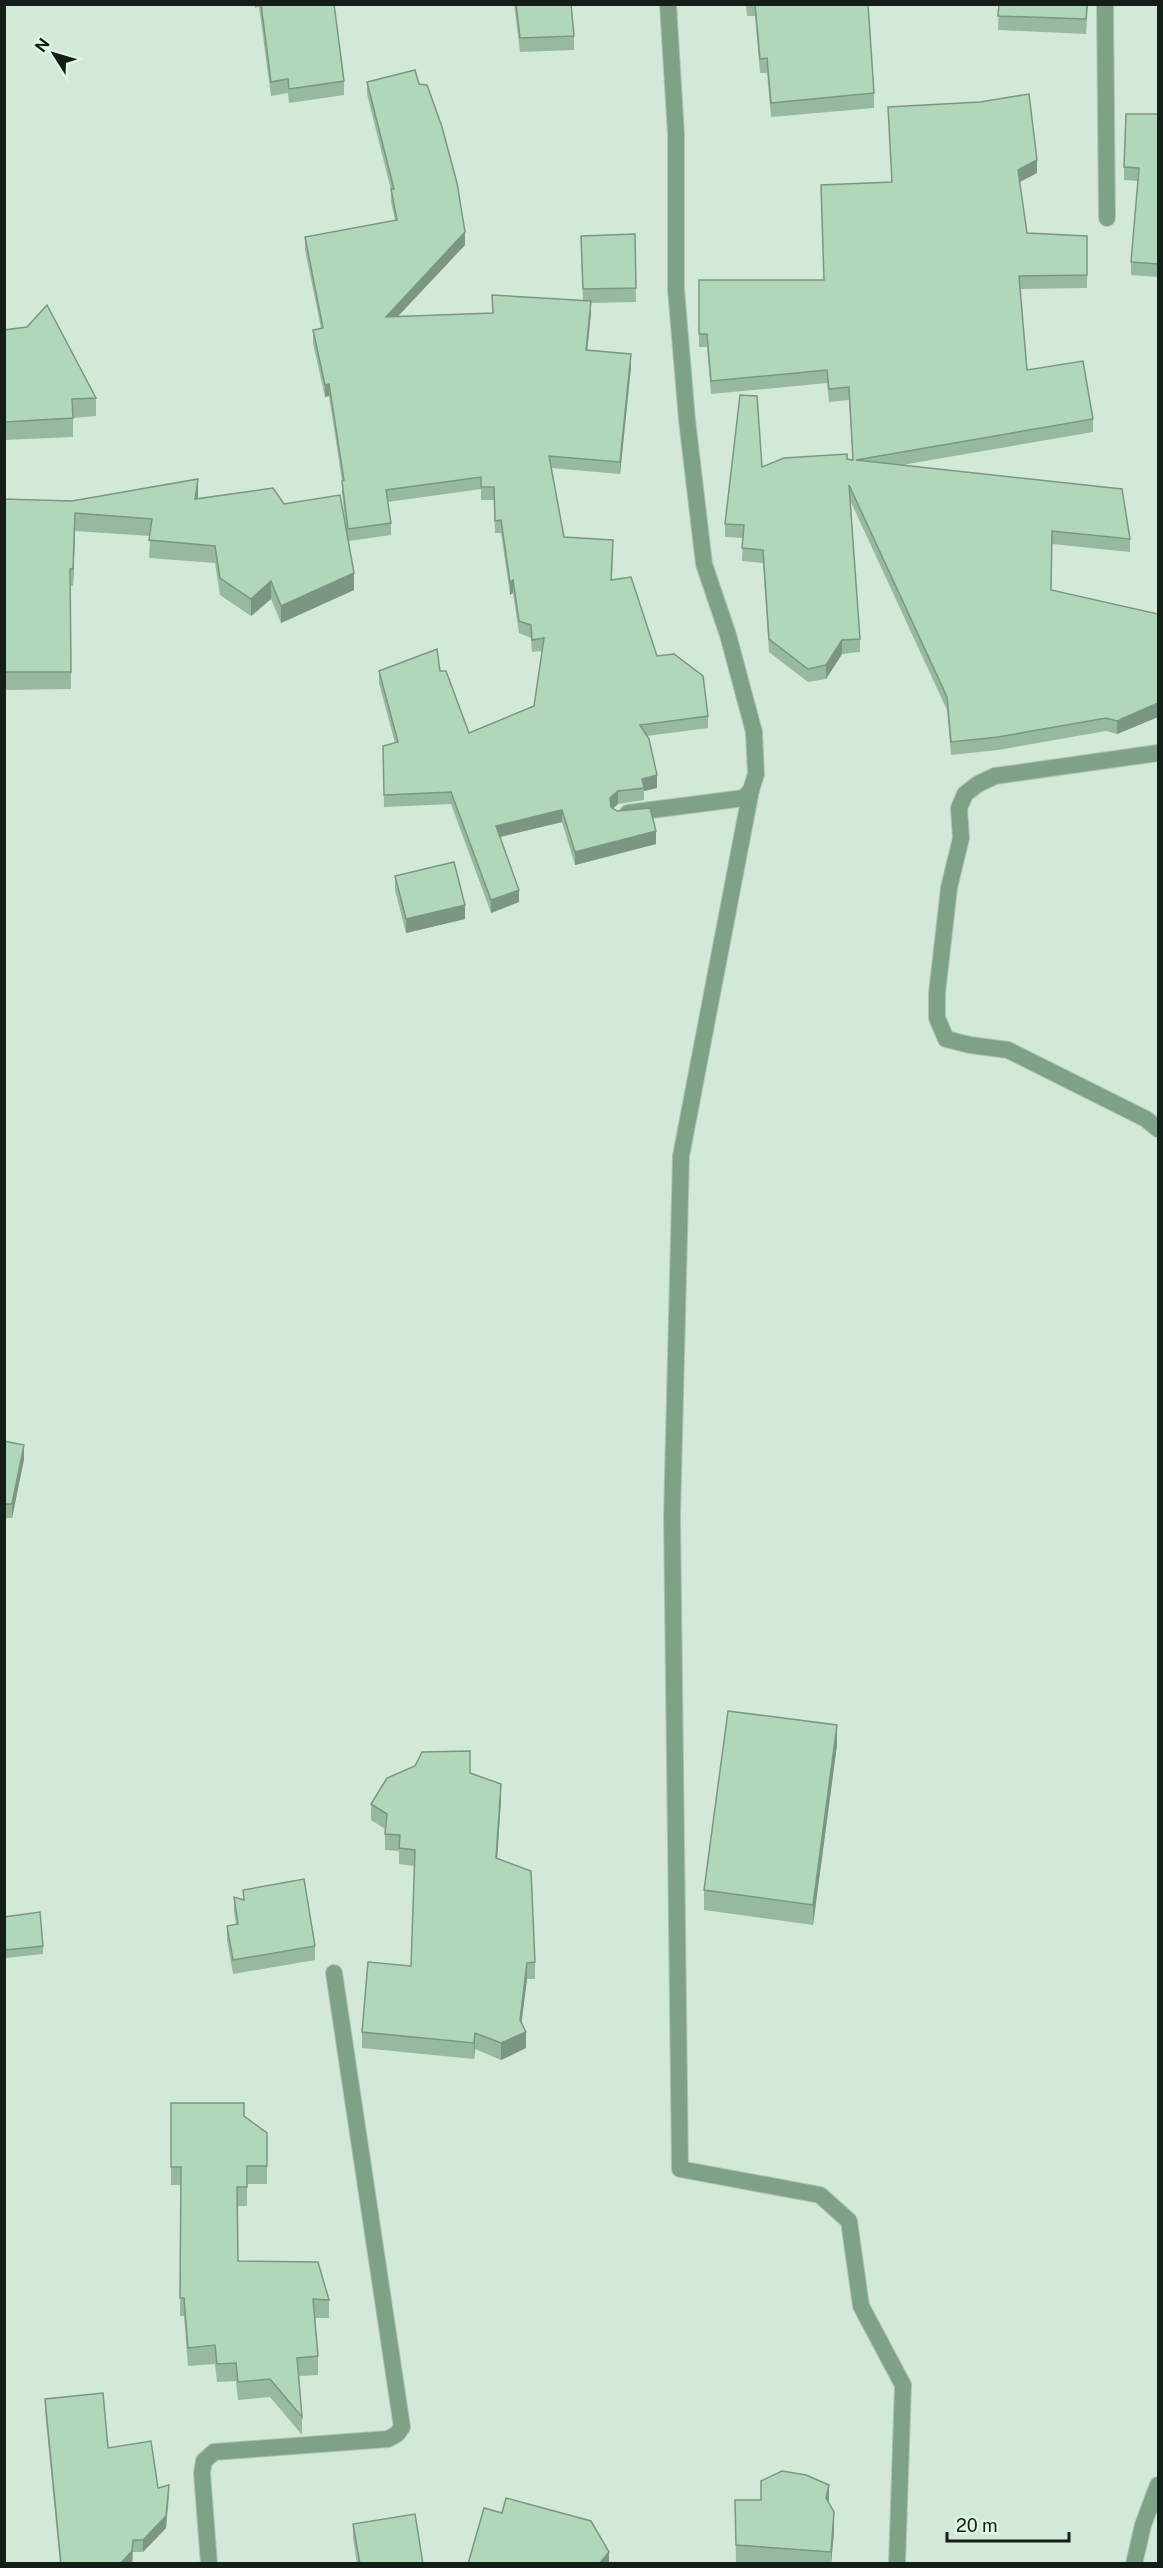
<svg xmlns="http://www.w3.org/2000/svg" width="1163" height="2568" viewBox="0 0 1163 2568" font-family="'Public Sans',sans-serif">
<rect width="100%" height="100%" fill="#d2e9d7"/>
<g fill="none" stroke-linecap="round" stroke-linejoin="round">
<g stroke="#b0c4b4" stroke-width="18">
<path id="service" d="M1134,2564L1143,2525L1158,2485"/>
</g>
<g stroke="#b0c4b4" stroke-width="18">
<g id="minor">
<path d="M1105,4L1107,218"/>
<path d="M1158,753L995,776L978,784L965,794L959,808L961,838L949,888L937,993V1018L946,1039L970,1045L1008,1050L1146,1119L1158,1129"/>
<path d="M751,790L681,1156L672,1517L680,2169L820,2195L849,2221L861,2306L903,2385L897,2564"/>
<path d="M628,813L744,798L751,790L756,774L754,732L728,635L704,564L687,420L676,289V134L668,4"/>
<path d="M209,2564L202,2473L204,2461L214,2452L388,2439L397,2434L402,2427L334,1973"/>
</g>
</g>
<use href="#service" stroke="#7fa188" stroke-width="16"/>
<use href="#minor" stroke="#7fa188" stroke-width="16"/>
</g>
<g fill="#97b9a0">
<path d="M254,4H334L344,81V95L289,103L288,93L271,96L259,7L255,8Z"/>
<path d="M514,4H571L574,36V50L520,52Z"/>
<path d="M746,4H868L874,93V108L771,117L767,73H760L755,16H747Z"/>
<path d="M999,4H1088L1086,34L998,30Z"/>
<path d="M367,82L465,245L398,316L492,313V295L583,301L581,250L635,234L636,302L591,303V313L587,350L631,367L620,474L551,468L564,537L613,553L612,579L657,656L708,716V728L647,736L657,788L644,791V800L618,804L613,808L656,844L575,865L562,822L500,837L519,902L491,913L451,804L384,807L383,746L395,743L379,683V671H440L469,733L534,706L542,651L532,652L531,638L519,633L513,593L510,595L501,533H495L494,500H481V489L388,502L391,523V535L349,541L354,590L281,623L271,599L251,616L220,595L215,563L149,558L150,536L75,531L73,586H70L71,689L4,690V499L72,501L198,496V499L284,504L346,528L342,493V481L329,396L325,397L313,343V330L321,328L305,250V237L395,220L391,202V190L367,94Z"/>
<path d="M888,107L1037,173L1019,182L1027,233L1087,236V288L1020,289L1027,370L1093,419V432L902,465L1130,539V552L1052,544L1051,590L1158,614V717L1117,734L1106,731L998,750L951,755L947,710L850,500L860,639V652L842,654L826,679L808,682L769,652L763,563L742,561L743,538L725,537V524L762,467L847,459H853L849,400L829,402L827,383L711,394L707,347H699V280H823L892,182Z"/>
<path d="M1158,114V277L1131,275V262L1138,181L1124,180V167Z"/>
<path d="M4,330L96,398V416L73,418V437L4,440Z"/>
<path d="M395,876L465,919L406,933L395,890Z"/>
<path d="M4,1441L24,1459L12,1518H4Z"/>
<path d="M837,1745L813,1925L704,1910V1890Z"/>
<path d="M470,1773L501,1800L497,1859L535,1962V1979H527L521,2023L526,2048L501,2060L475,2049L474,2059L362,2048V2032L411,1966L415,1866L399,1864V1851L385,1850V1829L371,1820V1804Z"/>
<path d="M243,1890L315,1946V1960L233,1974L227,1940V1926L236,1925L234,1911V1897L243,1899Z"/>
<path d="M4,1917L43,1946V1954L6,1958L4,1947Z"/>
<path d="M171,2103L244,2116L267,2133V2184H247V2206H238V2261L329,2300V2318H315L318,2356V2375L299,2376L302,2417V2435L270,2397L238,2400L236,2381L217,2382L215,2364L188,2366L184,2316H180L181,2185H171Z"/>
<path d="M45,2399L108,2448L169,2497L166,2528L143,2552H133L132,2564H60L45,2411Z"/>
<path d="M735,2500L829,2503L834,2532L831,2564H736Z"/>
<path d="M353,2524L423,2564H357L353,2538Z"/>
</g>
<g fill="#7b9682">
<path d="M1037,160V173L1018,183V170Z"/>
<path d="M465,232V245L386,329V317Z"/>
<path d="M591,301V313L586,363V350Z"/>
<path d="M631,354V367L620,474V462Z"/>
<path d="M329,384V396L325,397V385Z"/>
<path d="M198,479V496L195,517V499Z"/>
<path d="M75,513V531L73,586V569Z"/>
<path d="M354,573V590L281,623V606Z"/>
<path d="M513,580V593L510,595V582Z"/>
<path d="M271,581V599L251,616V599Z"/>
<path d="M842,640V654L826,679V665Z"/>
<path d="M1158,703V717L1117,734V721Z"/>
<path d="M657,775V788L644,791L642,779Z"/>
<path d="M618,791V804L610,811V798Z"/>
<path d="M562,810V822L496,838V826Z"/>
<path d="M656,831V844L575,865V852Z"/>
<path d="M519,890V902L491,913V900Z"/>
<path d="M465,905V919L406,933V919Z"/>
<path d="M24,1445V1459L12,1518V1504Z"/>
<path d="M837,1725V1745L813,1925V1905Z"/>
<path d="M501,1784V1800L496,1875V1858Z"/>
<path d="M527,1963V1979L520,2035L526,2032V2048L501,2060V2043L520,2020Z"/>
<path d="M475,2033V2049L474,2059V2043Z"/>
<path d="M169,2485L166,2528L143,2552V2540Z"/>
<path d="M829,2485V2505L826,2498Z"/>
<path d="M834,2512V2532L831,2564V2552Z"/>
<path d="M133,2540L132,2563L120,2564Z"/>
<path d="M609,2552V2564H599Z"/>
</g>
<g fill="#b0d7ba" stroke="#7b9682" stroke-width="1.5">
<path d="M261,4H334L344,81L289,89L288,79L271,82Z"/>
<path d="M516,4H571L574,36L520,38Z"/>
<path d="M755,4H868L874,93L771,103L767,58L760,59Z"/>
<path d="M999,4H1087L1086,19L998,16Z"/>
<path d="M415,70L419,84L427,85L442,127L457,183L465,232L386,317L493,313L492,295L591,301L586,350L631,354L620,462L549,456L564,537L613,540L611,580L631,577L657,656L674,654L703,676L708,716L640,725L649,739L657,775L642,779L644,788L618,791L610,798L611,807L617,811L650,808L656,831L575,852L562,810L496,826L519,890L491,900L451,792L384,795L383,746L398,742L379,671L437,649L440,671H446L469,733L534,706L544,638L532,640L531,625L519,621L513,580L510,582L501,520L495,521L494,487H481V477L386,490L391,523L348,529L342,481L344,480L329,384L325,385L313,330L323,328L305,237L397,220L391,189H394L367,82Z"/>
<path d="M1029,94L1037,160L1018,170L1027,233L1087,236V275L1019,276L1027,370L1083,361L1093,419L856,460L1122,489L1130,539L1052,531L1051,590L1158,614V703L1117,721L1106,718L998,737L951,742L947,697L849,485L860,639L842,640L826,665L808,669L769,639L763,550L742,548L744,525L725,524L740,395L757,396L762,467L784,458L847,454V459L853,460L849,387L829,389L827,370L711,381L707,334H699V280H824L821,185L892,182L888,107L980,102Z"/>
<path d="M1126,114H1158V264L1131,262L1139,168L1124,167Z"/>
<path d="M635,234L636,288L583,289L581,236Z"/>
<path d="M47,305L96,398L72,399L73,418L4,422V330L27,327Z"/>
<path d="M198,479L195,499L273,488L284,504L340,495L354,573L281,606L271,581L251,599L220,578L215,546L149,540L152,519L75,513L73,569H70L71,672H4V499L72,501Z"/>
<path d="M454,862L465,905L406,919L395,876Z"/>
<path d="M4,1441L24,1445L12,1504H4Z"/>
<path d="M728,1711L837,1725L813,1905L704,1890Z"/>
<path d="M470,1751V1773L501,1784L496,1858L531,1871L535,1962L527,1963L520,2020L526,2032L501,2043L475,2033L474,2043L362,2032L368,1962L411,1966L415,1850L399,1848L400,1835L385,1834L387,1814L371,1804L387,1778L415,1766L422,1752Z"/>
<path d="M304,1879L315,1946L233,1960L227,1926L238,1924L234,1897L244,1900L243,1890Z"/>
<path d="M40,1912L43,1946L6,1950L4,1940V1917Z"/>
<path d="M171,2103H244V2116L267,2133V2166H247V2187H237L238,2261L318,2262L329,2300L313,2299L318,2356L297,2358L302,2417L270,2379L238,2382L236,2363L217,2364L215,2345L188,2348L184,2298H180L181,2167H171Z"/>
<path d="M103,2393L108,2448L151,2441L158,2488L169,2485L166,2516L143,2540H133L132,2551L120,2564H61L45,2399Z"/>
<path d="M782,2471L806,2475L829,2485L826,2498L834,2512L831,2552L736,2545L735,2500H761V2481Z"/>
<path d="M506,2498L591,2521L609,2552L599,2564H468L484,2508L502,2513Z"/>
<path d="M415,2514L423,2564H360L353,2524Z"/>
</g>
<rect width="1163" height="2568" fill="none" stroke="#141d17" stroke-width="12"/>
<g transform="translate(54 54) rotate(307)" stroke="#dff7e4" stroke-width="4.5" paint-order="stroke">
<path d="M0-4.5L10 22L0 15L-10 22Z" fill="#141d17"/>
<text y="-9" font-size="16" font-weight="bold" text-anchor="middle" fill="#141d17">N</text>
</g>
<path d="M947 2532v9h122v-9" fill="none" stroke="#141d17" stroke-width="3"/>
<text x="956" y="2532" font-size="18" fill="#141d17" stroke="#dff7e4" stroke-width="4.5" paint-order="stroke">20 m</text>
</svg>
